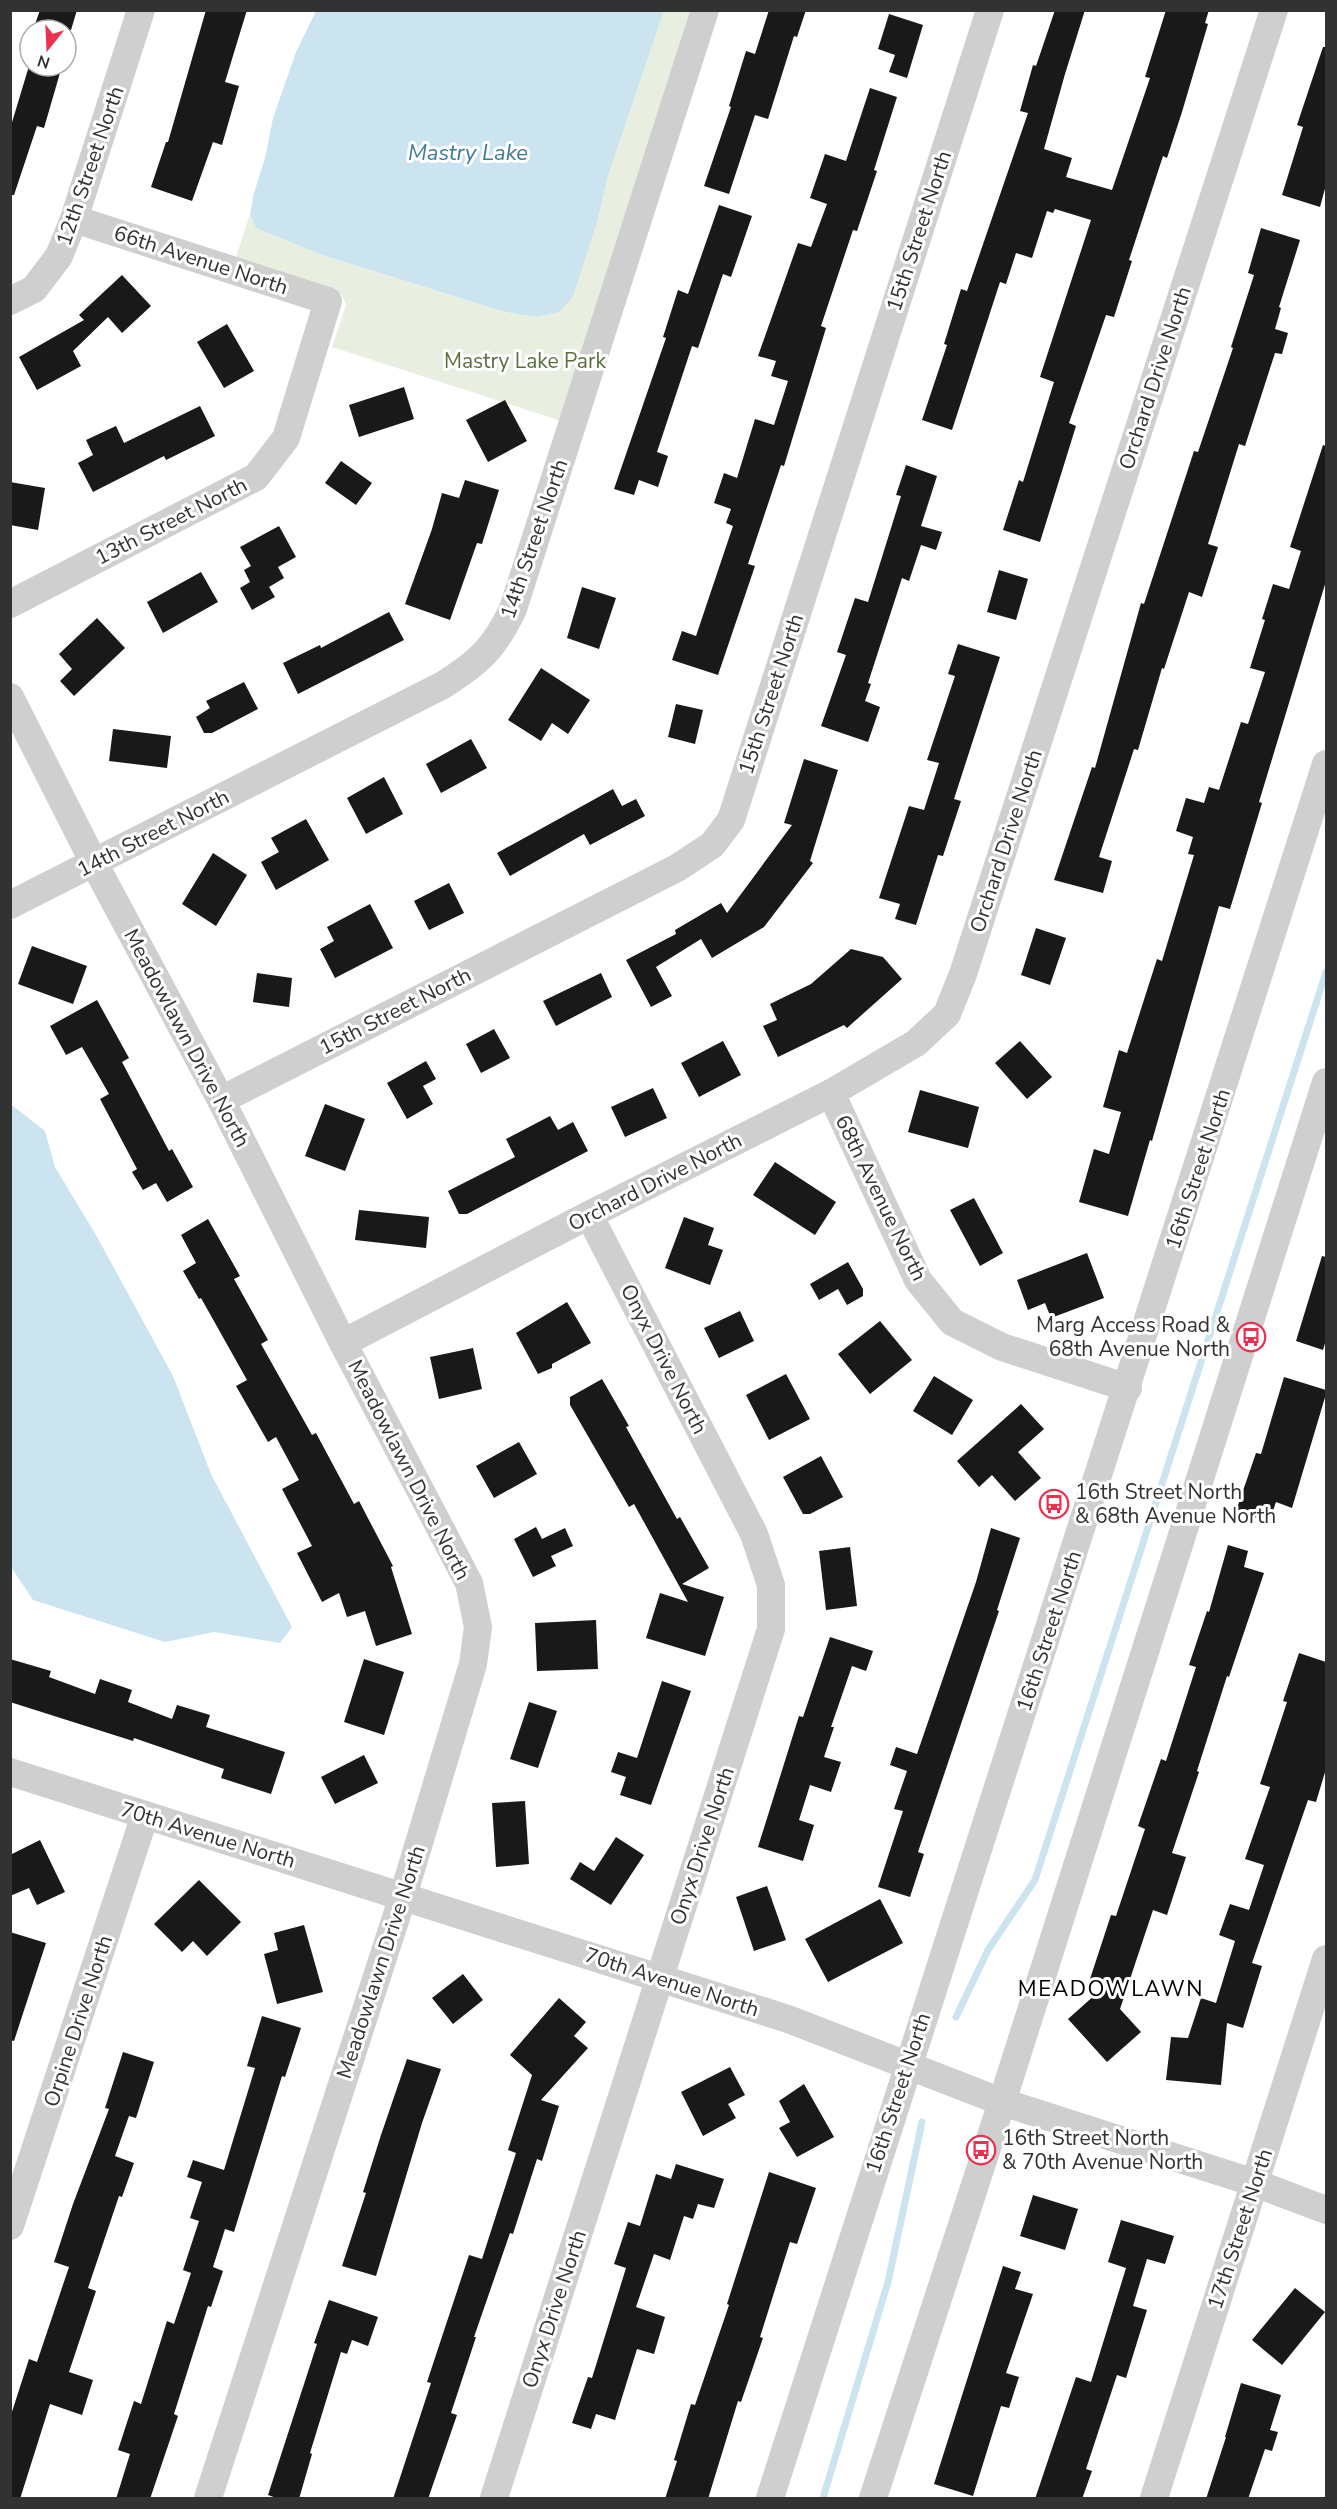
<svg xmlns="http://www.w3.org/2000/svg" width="1337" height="2509" viewBox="0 0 1337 2509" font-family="'Nunito Sans',sans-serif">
<rect width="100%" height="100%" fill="#fff"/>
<path fill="#e9efe0" d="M664,11H694L561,421L332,347L346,305L342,295L335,289L236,257L250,214L256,228L319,254L505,312L537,317L559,312L573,297L597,223L608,176Z"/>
<g fill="#cce4ef">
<path d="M316,11H664L608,176L597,223L573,297L559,312L537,317L505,312L319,254L256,228L250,214L254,193L265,158L273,118L296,52Z"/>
<path d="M13,1106L45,1131L55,1167L96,1235L173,1376L211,1474L292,1627L280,1643L214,1632L165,1642L33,1600L11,1567L10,1107Z"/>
</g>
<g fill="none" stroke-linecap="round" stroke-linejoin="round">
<g stroke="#cce4ef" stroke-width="7">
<path d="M956,2017L988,1950L1035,1880L1326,972"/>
<path d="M823,2498L888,2282L922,2122"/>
</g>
</g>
<g fill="#191919">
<path d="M40,10H77L71,30H33Z"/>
<path d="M206,10H247L225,82L239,86L222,145L213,142L192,201L151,187L166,142H168Z"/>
<path d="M769,10H806L797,37L794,36L768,119L755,115L729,194L704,186L731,107L729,106L746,51L755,54Z"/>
<path d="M1055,10H1085L1065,74L1044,149L1072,158L1066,177L1112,190L1150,78L1145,77L1166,10H1209L1205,23L1208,24L1182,112L1167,158L1163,156L1129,260L1132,261L1114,317L1106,315L1069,423L1076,426L1040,542L1003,530L1019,480L1023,482L1054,382L1040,377L1091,220L1055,209L1053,213L1047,211L1032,258L1016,253L1006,284L1000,282L952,430L922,420L947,345L944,344L961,289L967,291L1028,113L1020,111L1033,65L1036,66Z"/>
<path d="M889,14L923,25L907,78L889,72L895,55L878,49Z"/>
<path d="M1323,47H1326V185L1320,207L1282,195L1303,127L1297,125Z"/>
<path d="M29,66H62L44,128L37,126L14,195H10V129Z"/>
<path d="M870,88L897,97L874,170L877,171L857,231L853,230L821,326L826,328L784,466L781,465L748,564L755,566L718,675L672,660L682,631L696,636L733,526L726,523L731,509L714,503L724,473L737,478L755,419L774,425L788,381L771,376L776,361L758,356L798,243L811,247L827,204L810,198L825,154L846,161Z"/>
<path d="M719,205L752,216L731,277L723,274L698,348L692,346L657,452L668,456L658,487L639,480L634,495L614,489L666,338L663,337L678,290L688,294Z"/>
<path d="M1261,228L1300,240L1279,307L1281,308L1275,329L1288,333L1282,354L1275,353L1245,446L1239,444L1208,544L1218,547L1202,597L1189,592L1164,669L1162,668L1138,750L1134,749L1099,857L1112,861L1103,893L1054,880L1092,767L1095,768L1141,603L1144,604L1194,451L1198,452L1233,348L1231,347L1254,275L1248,273Z"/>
<path d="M122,275L151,306L122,333L108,317L73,351L81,366L37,390L19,357L84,320L79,315Z"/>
<path d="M227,324L254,371L224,388L197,342Z"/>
<path d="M404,387L414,419L359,437L349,405Z"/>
<path d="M505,400L527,441L488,462L466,420Z"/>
<path d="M200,406L215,436L166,460L164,456L93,492L78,463L93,455L86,440L116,426L124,443Z"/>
<path d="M1323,445L1326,446V581L1259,802L1262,803L1237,886L1230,909L1219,906L1152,1141L1150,1140L1128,1216L1079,1202L1094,1149L1109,1154L1121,1112L1103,1107L1119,1050L1127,1053L1157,959L1162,961L1194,855L1188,854L1193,837L1176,831L1186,798L1204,803L1209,787L1219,790L1241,722L1248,724L1265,672L1250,668L1265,620L1262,619L1273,584L1289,589L1301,551L1290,547Z"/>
<path d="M341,461L372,483L356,505L325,483Z"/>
<path d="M906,465L937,476L921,526L942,532L936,550L921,545L909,581L902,578L868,683L871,684L865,701L880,707L868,742L821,726L846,655L837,652L855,598L868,602L901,496L896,495Z"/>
<path d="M465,480L499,490L482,544L477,543L450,620L405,604L432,529L442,493L459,498Z"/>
<path d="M10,482L45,488L38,530L10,525Z"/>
<path d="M279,526L296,557L278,567L284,578L269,587L275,597L252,610L240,588L250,582L244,570L251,566L240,547Z"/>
<path d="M999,570L1028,579L1016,620L987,612Z"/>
<path d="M201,572L218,602L163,633L147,602Z"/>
<path d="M582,587L616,598L599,649L567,638Z"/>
<path d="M389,612L404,640L298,694L283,663L320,645L321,648Z"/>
<path d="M97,618L125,648L74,696L60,681L72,669L59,654Z"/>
<path d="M958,644L1000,657L954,799L961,801L943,856L938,855L916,925L895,919L900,904L879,898L909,806L924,810L939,763L927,760L955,676L948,674Z"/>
<path d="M541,668L590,700L568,734L552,723L541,741L508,720Z"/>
<path d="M244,682L258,709L212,733H204L196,717L210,708L206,701Z"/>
<path d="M676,704L703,710L695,744L668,737Z"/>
<path d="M113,729L171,736L167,768L109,761Z"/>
<path d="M471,739L487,768L441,793L426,764Z"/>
<path d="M804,759L838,770L810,861L813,863L764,927L712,958L701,939L656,967L672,996L651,1007L626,960L676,934L675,930L721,903L727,913L792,825L784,823Z"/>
<path d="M384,777L403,814L366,834L347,798Z"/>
<path d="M613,789L622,806L636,799L645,816L590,845L584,834L510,876L497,853Z"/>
<path d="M306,819L329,860L276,890L261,862L279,852L271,838Z"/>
<path d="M213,853L247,875L216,926L182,904Z"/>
<path d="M449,883L464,913L429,930L414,901Z"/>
<path d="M370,904L393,948L335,978L320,949L334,941L327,927Z"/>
<path d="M1036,928L1066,938L1050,985L1021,975Z"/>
<path d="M32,946L87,966L73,1004L18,984Z"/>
<path d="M851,949L883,957L902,979L847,1028L844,1025L778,1057L763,1026L777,1020L770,1004L811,984Z"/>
<path d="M257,973L292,978L289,1007L253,1002Z"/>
<path d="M601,973L612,997L556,1026L543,1001Z"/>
<path d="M97,1000L129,1058L122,1062L169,1151L172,1149L193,1187L167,1202L156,1183L143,1190L132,1172L137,1169L100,1099L109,1094L82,1047L66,1055L50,1026Z"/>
<path d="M494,1029L510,1058L481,1073L466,1044Z"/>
<path d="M723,1041L741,1075L699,1097L681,1063Z"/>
<path d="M1020,1041L1052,1077L1027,1099L995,1063Z"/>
<path d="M426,1061L436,1079L423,1086L433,1104L407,1119L387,1083Z"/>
<path d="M653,1088L667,1118L625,1137L611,1107Z"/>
<path d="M920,1090L979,1107L968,1148L908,1132Z"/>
<path d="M325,1104L365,1119L345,1171L305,1156Z"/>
<path d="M550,1116L558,1130L573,1122L588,1151L467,1214H459L448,1191L515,1157L506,1139Z"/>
<path d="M775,1162L836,1202L815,1235L753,1195Z"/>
<path d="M974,1198L1003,1253L980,1266L950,1210Z"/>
<path d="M359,1210L429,1217L426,1248L355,1240Z"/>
<path d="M684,1217L714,1228L708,1245L723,1250L710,1285L665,1268Z"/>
<path d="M208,1219L240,1276L234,1279L268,1340L261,1344L312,1435L316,1433L354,1504L359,1501L393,1566L391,1567L412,1634L376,1646L365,1611L347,1617L339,1593L322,1602L297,1553L312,1546L282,1489L299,1480L276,1437L268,1442L236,1386L247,1380L201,1298L199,1299L183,1271L196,1263L181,1235Z"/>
<path d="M1087,1253L1104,1298L1051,1318L1045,1303L1028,1310L1017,1280Z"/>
<path d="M1322,1256L1326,1257V1340L1323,1350L1296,1341Z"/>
<path d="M848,1262L863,1289V1296L847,1305L838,1289L819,1300L810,1284Z"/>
<path d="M567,1302L591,1343L552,1364V1368L538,1374L516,1333Z"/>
<path d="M740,1311L754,1341L719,1358L704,1328Z"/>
<path d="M880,1321L912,1360L870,1394L838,1354Z"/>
<path d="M473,1348L482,1389L439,1399L430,1357Z"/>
<path d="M786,1374L810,1419L769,1440L746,1395Z"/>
<path d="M934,1376L973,1400L952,1435L913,1411Z"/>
<path d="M1284,1377L1326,1390V1394L1292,1508L1276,1502L1269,1522L1236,1511L1256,1453L1261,1454Z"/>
<path d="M602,1379L629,1426L626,1427L677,1519L680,1517L709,1568L682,1584L724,1597L705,1656L646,1638L660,1593L688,1602L634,1504L629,1507L570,1405V1397Z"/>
<path d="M1021,1404L1044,1429L1018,1452L1041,1478L1015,1501L992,1475L979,1487L957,1461Z"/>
<path d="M519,1442L537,1474L494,1498L476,1466Z"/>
<path d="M821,1456L843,1497L810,1514H803L783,1477Z"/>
<path d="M536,1527L542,1539L565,1528L573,1546L551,1556L556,1566L533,1577L514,1539Z"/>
<path d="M991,1528L1020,1538L997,1610L999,1611L918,1852L924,1854L910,1897L878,1887L903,1811L894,1809L907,1771L890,1765L896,1747L917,1754L976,1582Z"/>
<path d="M1228,1545L1248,1551L1244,1567L1264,1573L1229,1677L1227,1676L1197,1771L1199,1772L1172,1853L1186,1857L1167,1915L1153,1910L1120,2009L1141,2032L1107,2062L1068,2019L1106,1985L1090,1979L1111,1915L1116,1916L1145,1829L1138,1826L1161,1759L1166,1761L1196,1667L1189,1665L1207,1611L1209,1612Z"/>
<path d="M850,1547L857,1606L826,1610L819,1551Z"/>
<path d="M596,1620L598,1669L537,1671L535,1623Z"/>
<path d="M830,1637L873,1651L866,1671L852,1666L831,1727H834L824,1757L841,1762L831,1792L810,1785L799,1820L814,1825L803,1861L758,1847L799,1716L803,1717Z"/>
<path d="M1299,1653L1326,1662V1769L1316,1802L1308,1800L1252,1963L1262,1966L1243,2028L1227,2023L1221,2085L1166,2080L1171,2037L1188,2038L1201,1998L1216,2003L1235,1941L1219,1935L1230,1904L1249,1910L1264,1865L1245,1859L1270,1787L1260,1784L1287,1702L1283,1701Z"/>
<path d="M10,1659L51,1671L49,1677L95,1694L100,1679L132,1690L128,1702L172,1719L177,1705L210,1715L206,1727L285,1752L271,1794L221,1778L224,1769L134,1738L133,1741L10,1702Z"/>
<path d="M364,1659L404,1672L384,1735L344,1722Z"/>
<path d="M662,1681L691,1691L651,1805L620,1795L626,1777L611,1772L618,1752L637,1758Z"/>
<path d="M529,1702L557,1711L538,1768L510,1759Z"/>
<path d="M364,1755L378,1783L335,1804L321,1777Z"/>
<path d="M525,1801L529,1864L496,1867L492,1803Z"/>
<path d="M616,1837L644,1855L611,1905L570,1879L580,1862L594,1871Z"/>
<path d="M40,1840L65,1892L37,1905L29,1888L10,1896V1855Z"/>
<path d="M199,1880L241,1922L207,1956L193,1941L182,1952L154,1924Z"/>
<path d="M767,1886L786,1940L754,1951L736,1897Z"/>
<path d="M880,1899L903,1943L828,1982L805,1939Z"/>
<path d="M304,1925L323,1992L277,2004L264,1954L278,1950L274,1933Z"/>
<path d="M10,1932L46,1943L14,2041L10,2040Z"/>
<path d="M463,1974L483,2000L453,2024L432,1998Z"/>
<path d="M559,1998L586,2022L574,2036L588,2048L541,2100L559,2106L542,2161L537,2159L513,2234L510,2233L474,2337H476L451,2413L457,2415L428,2499H393L431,2383L427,2382L469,2255L482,2259L516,2153L508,2150L532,2075L510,2055Z"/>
<path d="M262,2016L301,2028L285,2077L282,2076L234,2232L225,2229L213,2267L223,2271L211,2307L208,2306L174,2414L178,2416L150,2499H116L130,2454L118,2450L134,2401L141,2404L167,2321L174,2324L191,2273L183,2270L199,2221L190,2218L202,2182L187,2177L193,2160L224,2170L255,2068L247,2066Z"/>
<path d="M123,2052L154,2062L136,2118L129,2116L115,2156L134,2163L122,2197L119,2196L88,2288L96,2291L69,2372L93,2380L82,2415L50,2404L20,2499H10V2418L29,2359L37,2362L69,2267L54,2262L73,2204L109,2109L105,2108Z"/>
<path d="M407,2059L441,2069L422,2123L376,2276L342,2266L366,2193L363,2192L381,2135Z"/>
<path d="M730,2067L745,2095L728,2104L736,2118L703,2136L681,2092Z"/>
<path d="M804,2084L834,2137L797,2157L779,2128L790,2122L779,2101Z"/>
<path d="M676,2164L724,2179L714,2208L698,2204L693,2219L684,2216L670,2260L654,2254L636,2307L665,2317L654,2354L637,2349L615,2420L596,2414L591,2429L572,2423L588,2377L592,2378L626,2268L614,2264L628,2222L640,2226L656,2174L671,2179Z"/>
<path d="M769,2172L816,2188L797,2244L790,2242L760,2337L763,2338L741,2402L738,2401L708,2499H665L677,2461L674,2460L691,2404L695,2405L729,2305L727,2304Z"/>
<path d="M1033,2195L1078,2209L1065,2250L1020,2236Z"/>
<path d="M1121,2220L1174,2236L1165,2264L1147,2259L1133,2306L1147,2310L1126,2378L1117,2375L1086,2469L1092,2471L1082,2499H1035L1076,2377L1091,2382L1126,2268L1108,2262Z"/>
<path d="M1003,2266L1021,2272L1015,2289L1033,2294L1006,2373L1019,2377L1009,2408L1001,2406L973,2496L934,2484Z"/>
<path d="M1295,2288L1325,2312L1282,2365L1252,2340Z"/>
<path d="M329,2300L378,2317L368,2346L352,2340L347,2354L341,2352L310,2453L312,2454L299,2499H279L268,2495L317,2344L314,2343Z"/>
<path d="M1241,2383L1281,2395L1270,2430L1278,2432L1272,2451L1265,2449L1248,2499H1206L1226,2437H1225Z"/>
</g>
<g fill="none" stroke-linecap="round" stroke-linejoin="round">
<g stroke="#cfcfcf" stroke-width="28">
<path d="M10,301L34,289L59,256L74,219L141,10"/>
<path d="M10,604L256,477L286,438L328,301L74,219"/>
<path d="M10,697L94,863L221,1100L343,1343L469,1583L478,1627L473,1664L403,1896L208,2498"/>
<path d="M10,905L443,685C479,662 494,649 513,609L705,10"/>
<path d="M831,1093L918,1280L952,1322L1002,1347L1128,1388"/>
<path d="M221,1100L677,868L712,845L731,820L990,10"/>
<path d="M343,1343L589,1215L831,1093L916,1043L947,1014L963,974L1274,10"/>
<path d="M10,1772L788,2019L1002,2102L1255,2183L1326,2210"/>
<path d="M10,2226L145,1815"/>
<path d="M494,2498L771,1629V1585L754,1534L589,1215"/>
<path d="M770,2498L1326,764"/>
<path d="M873,2498L1002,2102L1326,1082"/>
<path d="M1154,2498L1326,1959"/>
</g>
</g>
<defs>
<g id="bus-ring" transform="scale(1.5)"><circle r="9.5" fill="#fff" stroke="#ec314f" stroke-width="1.5"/><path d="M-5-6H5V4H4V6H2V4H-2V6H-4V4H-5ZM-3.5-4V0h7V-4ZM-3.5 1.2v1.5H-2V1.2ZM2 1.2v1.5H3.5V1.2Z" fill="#ec314f"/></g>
</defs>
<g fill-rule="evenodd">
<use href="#bus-ring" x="1251" y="1337"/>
<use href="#bus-ring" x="1054" y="1504"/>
<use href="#bus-ring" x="981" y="2150"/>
</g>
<g text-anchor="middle" stroke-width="6" stroke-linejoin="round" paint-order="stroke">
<g font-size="21" fill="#323232" stroke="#fff">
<text transform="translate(90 166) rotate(-71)" y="7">12th Street North</text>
<text transform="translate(919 231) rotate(-72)" y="7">15th Street North</text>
<text transform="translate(201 260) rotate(18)" y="7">66th Avenue North</text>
<text transform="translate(1155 378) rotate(-72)" y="7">Orchard Drive North</text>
<text transform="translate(171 521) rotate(-27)" y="7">13th Street North</text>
<text transform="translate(534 539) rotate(-71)" y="7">14th Street North</text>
<text transform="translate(771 694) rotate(-72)" y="7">15th Street North</text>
<text transform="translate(153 833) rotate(-27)" y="7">14th Street North</text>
<text transform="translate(1006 841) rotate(-72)" y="7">Orchard Drive North</text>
<text transform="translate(395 1011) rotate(-27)" y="7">15th Street North</text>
<text transform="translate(187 1038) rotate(62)" y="7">Meadowlawn Drive North</text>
<text transform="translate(1198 1169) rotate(-72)" y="7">16th Street North</text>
<text transform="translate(655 1182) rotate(-27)" y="7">Orchard Drive North</text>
<text transform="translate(881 1198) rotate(64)" y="7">68th Avenue North</text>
<text transform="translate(664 1359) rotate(63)" y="7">Onyx Drive North</text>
<text transform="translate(409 1470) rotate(63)" y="7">Meadowlawn Drive North</text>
<text transform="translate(1049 1631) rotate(-72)" y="7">16th Street North</text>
<text transform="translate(208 1835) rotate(17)" y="7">70th Avenue North</text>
<text transform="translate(702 1846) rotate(-72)" y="7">Onyx Drive North</text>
<text transform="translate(381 1962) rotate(-72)" y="7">Meadowlawn Drive North</text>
<text transform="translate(672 1982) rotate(18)" y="7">70th Avenue North</text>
<text transform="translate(78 2021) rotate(-72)" y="7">Orpine Drive North</text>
<text transform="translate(898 2093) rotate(-72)" y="7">16th Street North</text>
<text transform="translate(1240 2229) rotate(-72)" y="7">17th Street North</text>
<text transform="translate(554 2309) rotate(-72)" y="7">Onyx Drive North</text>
</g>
<g font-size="21" fill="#59703c" stroke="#fff">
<text x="525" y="368">Mastry Lake Park</text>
</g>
<g font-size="21" fill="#323232" stroke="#fff" text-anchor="start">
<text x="1230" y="1332" text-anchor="end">Marg Access Road &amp;<tspan x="1230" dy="24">68th Avenue North</tspan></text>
<text x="1075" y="1499">16th Street North<tspan x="1075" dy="24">&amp; 68th Avenue North</tspan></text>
<text x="1002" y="2145">16th Street North<tspan x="1002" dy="24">&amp; 70th Avenue North</tspan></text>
</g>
<g font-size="22" font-style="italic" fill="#3b7c99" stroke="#fff">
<text x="468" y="160">Mastry Lake</text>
</g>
<g font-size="22" letter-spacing="1.5" fill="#000" stroke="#fff">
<text x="1111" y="1996">MEADOWLAWN</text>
</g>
</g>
<rect width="1337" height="2509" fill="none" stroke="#323232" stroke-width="24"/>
<g transform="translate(48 48) rotate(198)"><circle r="28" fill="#ffffff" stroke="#adadad" stroke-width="1.5"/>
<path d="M0-4.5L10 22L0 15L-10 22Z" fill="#ec314f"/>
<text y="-9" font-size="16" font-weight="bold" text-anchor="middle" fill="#323232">N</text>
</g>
</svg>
